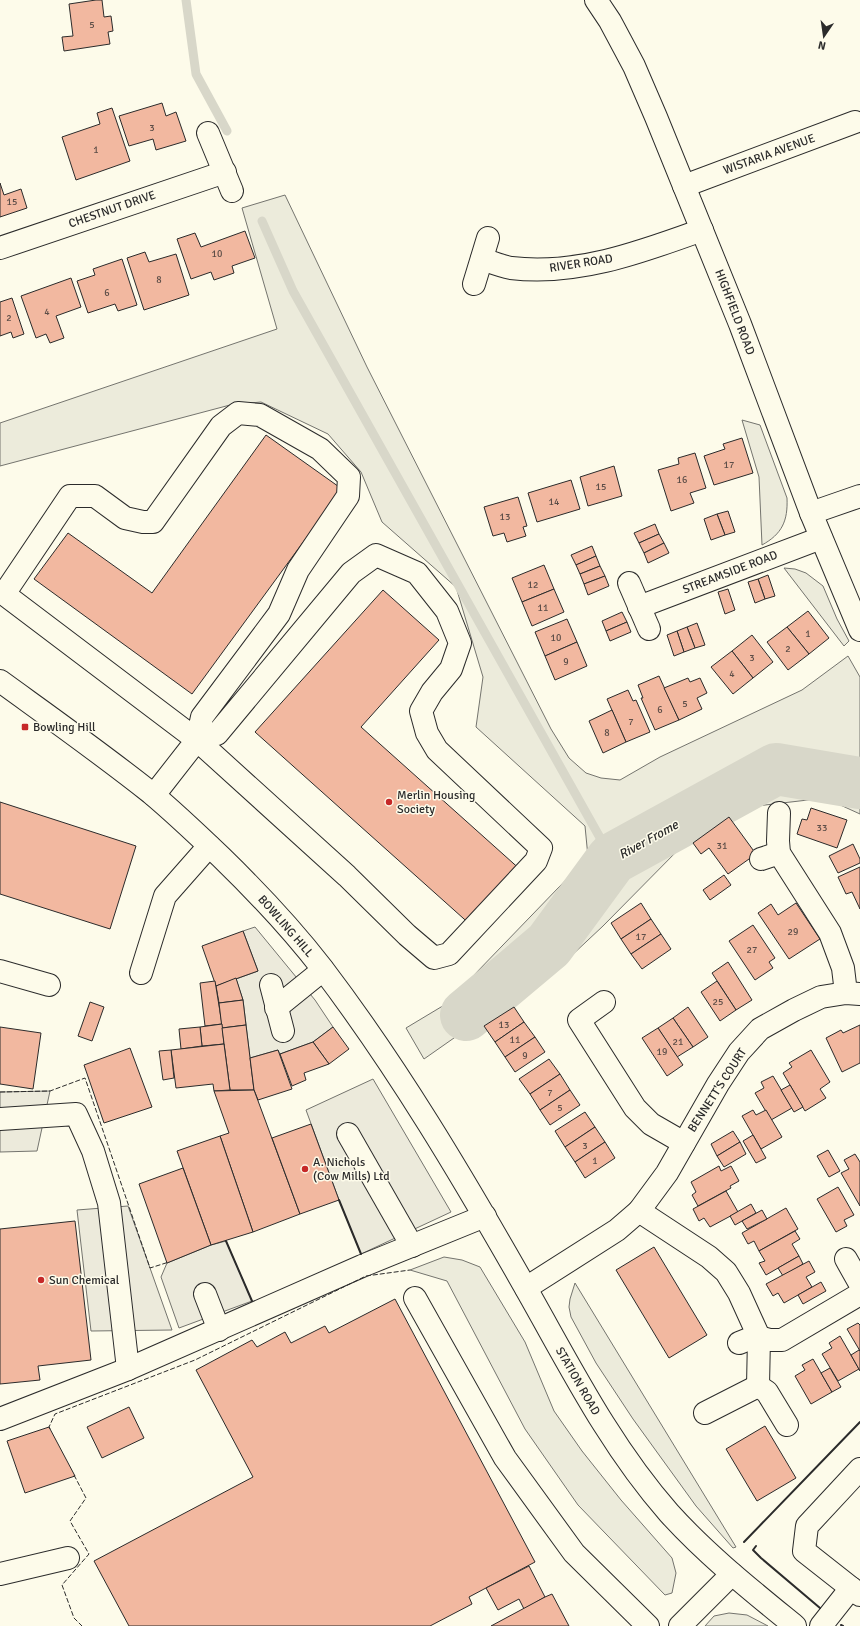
<svg xmlns="http://www.w3.org/2000/svg" width="860" height="1626" viewBox="0 0 860 1626" font-family="Signika,sans-serif">
<rect width="100%" height="100%" fill="#fdfbea"/>
<g fill="#ecebdb" stroke="#74746e">
<path d="M285,195L367,367L551,729L569,758L586,773L601,778L620,780L660,757L802,690L848,656L860,677V814L825,798L731,809L683,845L603,926L571,956L424,1059L406,1028L446,1004L588,857L585,826L476,727L483,677L456,587L382,522L361,472L328,434L261,402L230,405L0,466V423L277,329L242,208Z"/>
<path d="M742,420L760,425L787,498C788,521 782,534 762,545L759,477Z"/>
<path d="M784,568L795,569L806,573L823,586L837,619L849,641L844,646Z"/>
<path d="M444,1257L462,1260L480,1267L525,1342L554,1411L582,1451L621,1500L672,1558L676,1573L672,1593L665,1595L578,1505L525,1429L447,1281L410,1270Z"/>
<path d="M575,1283L736,1547L733,1548L696,1506L633,1419L596,1363L571,1317L569,1307L570,1299Z"/>
<path d="M729,1613L747,1615L768,1626H705L714,1616Z"/>
</g>
<g fill="#eceadb" stroke="#74746e">
<path d="M255,927L315,1000L333,1027L313,1042L280,1054L278,1050L250,1058L243,1000L236,979L258,971L243,931Z"/>
<path d="M373,1079L451,1212L361,1254L339,1200L306,1110Z"/>
<path d="M50,1091L37,1151L0,1152V1092Z"/>
<path d="M128,1206L172,1330L91,1331L77,1210Z"/>
<path d="M226,1241L252,1301L179,1328L161,1277L167,1263L211,1245Z"/>
</g>
<g fill="none" stroke-linecap="round" stroke-linejoin="round">
<g stroke="#d8d7c9" stroke-width="9">
<path d="M186,0L196,74L227,131"/>
<path d="M262,221L293,291L612,859"/>
</g>
<path stroke="#d8d7c9" stroke-width="52" d="M466,1015L549,945L612,859L776,769L860,783"/>
</g>
<g fill="#f2b8a0" stroke="#2b2b2b">
<path d="M96,0H102L104,17L111,16L113,31L108,32L110,44L64,51L62,37L73,36L69,4Z"/>
<path d="M162,103L166,116L176,112L186,141L156,150L153,139L129,146L119,116Z"/>
<path d="M112,108L130,161L76,180L62,137L100,124L97,113Z"/>
<path d="M0,183L4,195L21,189L27,208L0,217Z"/>
<path d="M245,231L255,258L232,266L234,273L214,280L211,272L191,279L177,239L195,233L201,247Z"/>
<path d="M145,252L149,262L176,254L189,295L144,310L127,258Z"/>
<path d="M122,259L137,305L118,311L115,304L88,313L77,281L95,275L93,269Z"/>
<path d="M71,278L81,307L56,316L64,338L50,343L46,334L36,338L21,296Z"/>
<path d="M12,298L24,334L13,338L11,332L0,336V302Z"/>
<path d="M266,435L342,489L192,694L34,579L68,533L152,593Z"/>
<path d="M742,438L753,473L714,485L704,456L725,449L723,444Z"/>
<path d="M695,453L706,488L690,493L694,503L671,511L658,470L679,464L678,458Z"/>
<path d="M614,466L622,496L588,506L580,477Z"/>
<path d="M571,480L580,509L537,522L528,493Z"/>
<path d="M518,497L527,526L523,527L526,536L507,542L504,533L493,536L484,507Z"/>
<path d="M728,511L735,532L725,535L717,514Z"/>
<path d="M717,514L725,535L711,540L704,519Z"/>
<path d="M655,524L659,534L639,543L634,533Z"/>
<path d="M659,534L664,543L644,553L639,543Z"/>
<path d="M664,543L669,553L648,563L644,553Z"/>
<path d="M592,546L596,556L576,565L571,555Z"/>
<path d="M596,556L600,566L580,574L576,565Z"/>
<path d="M544,565L554,589L522,602L512,578Z"/>
<path d="M600,566L605,576L584,584L580,574Z"/>
<path d="M768,575L775,596L765,599L758,579Z"/>
<path d="M605,576L609,586L588,595L584,584Z"/>
<path d="M758,579L765,599L755,603L748,582Z"/>
<path d="M554,589L564,612L532,626L522,602Z"/>
<path d="M728,589L735,610L725,614L718,592Z"/>
<path d="M383,590L439,640L361,727L523,872L473,927L255,732Z"/>
<path d="M808,611L829,638L809,654L787,627Z"/>
<path d="M622,612L627,622L606,631L602,621Z"/>
<path d="M567,619L577,642L545,656L535,632Z"/>
<path d="M627,622L631,632L610,641L606,631Z"/>
<path d="M697,623L705,645L695,648L687,627Z"/>
<path d="M687,627L695,648L684,652L677,631Z"/>
<path d="M787,627L809,654L788,670L767,642Z"/>
<path d="M677,631L684,652L674,656L667,635Z"/>
<path d="M752,635L773,662L753,678L732,651Z"/>
<path d="M577,642L587,666L555,680L545,656Z"/>
<path d="M732,651L753,678L733,694L711,667Z"/>
<path d="M659,676L679,720L655,730L641,698H643L638,685Z"/>
<path d="M688,678L690,682L700,678L707,693L697,698L702,709L679,720L664,688Z"/>
<path d="M628,690L633,701L636,700L650,732L626,742L607,699Z"/>
<path d="M612,710L626,742L603,753L589,721Z"/>
<path d="M0,802L136,846L110,929L0,894Z"/>
<path d="M811,808L847,820L837,848L797,834L802,819L807,820Z"/>
<path d="M729,817L756,854L728,874L709,848L701,854L693,843Z"/>
<path d="M853,844L860,859V863L838,873L829,856Z"/>
<path d="M860,867V909L852,892L846,894L838,877Z"/>
<path d="M724,875L731,885L710,900L703,890Z"/>
<path d="M641,903L651,919L621,939L611,923Z"/>
<path d="M796,903L820,939L789,959L758,913L771,904L778,915Z"/>
<path d="M651,919L661,934L631,954L621,939Z"/>
<path d="M753,925L775,958L769,962L773,968L755,980L729,941Z"/>
<path d="M243,931L258,971L216,986L202,946Z"/>
<path d="M661,934L671,949L642,969L631,954Z"/>
<path d="M728,962L752,1000L736,1010L712,973Z"/>
<path d="M236,978L243,1000L219,1003L216,986Z"/>
<path d="M215,981L222,1024L205,1026L200,983Z"/>
<path d="M717,981L736,1010L720,1021L701,992Z"/>
<path d="M243,1000L246,1025L222,1028L219,1003Z"/>
<path d="M90,1002L104,1007L92,1041L78,1036Z"/>
<path d="M514,1007L524,1022L495,1042L484,1026Z"/>
<path d="M688,1007L708,1037L693,1047L673,1018Z"/>
<path d="M673,1018L693,1047L677,1057L658,1028Z"/>
<path d="M524,1022L535,1037L505,1057L495,1042Z"/>
<path d="M222,1024L224,1044L202,1046L200,1027Z"/>
<path d="M246,1025L254,1090H230L222,1028Z"/>
<path d="M860,1025V1063L842,1072L826,1038L841,1030L843,1033Z"/>
<path d="M0,1027L41,1033L33,1089L0,1084Z"/>
<path d="M200,1027L202,1046L181,1049L179,1029Z"/>
<path d="M333,1027L349,1049L329,1064L313,1042Z"/>
<path d="M658,1028L683,1065L667,1076L642,1038Z"/>
<path d="M535,1037L545,1052L515,1072L505,1057Z"/>
<path d="M313,1042L329,1064L304,1073L306,1080L292,1086L280,1054Z"/>
<path d="M224,1044L230,1090L214,1091L213,1084L176,1088L171,1050Z"/>
<path d="M130,1048L152,1107L104,1123L84,1065Z"/>
<path d="M171,1050L174,1078L163,1080L159,1051Z"/>
<path d="M278,1050L292,1089L258,1100L254,1090L250,1058Z"/>
<path d="M811,1050L830,1082L820,1089L826,1098L805,1111L783,1073L792,1067L789,1063Z"/>
<path d="M549,1059L560,1074L530,1094L519,1079Z"/>
<path d="M560,1074L570,1090L540,1110L530,1094Z"/>
<path d="M773,1076L792,1108L771,1120L755,1093L764,1088L761,1082Z"/>
<path d="M790,1085L803,1107L794,1112L781,1090Z"/>
<path d="M254,1090L300,1214L253,1232L220,1136L229,1133L214,1091Z"/>
<path d="M570,1090L580,1105L550,1125L540,1110Z"/>
<path d="M753,1110L756,1115L766,1110L782,1137L761,1149L742,1116Z"/>
<path d="M585,1112L595,1127L565,1147L555,1131Z"/>
<path d="M311,1124L339,1200L300,1214L272,1138Z"/>
<path d="M595,1127L605,1142L575,1162L565,1147Z"/>
<path d="M733,1131L740,1142L717,1156L711,1144Z"/>
<path d="M753,1135L766,1158L756,1163L743,1141Z"/>
<path d="M220,1136L253,1232L211,1245L177,1151Z"/>
<path d="M605,1142L615,1158L585,1178L575,1162Z"/>
<path d="M740,1142L746,1154L724,1167L717,1156Z"/>
<path d="M828,1150L840,1171L829,1177L817,1156Z"/>
<path d="M855,1154L860,1162V1206L841,1173L849,1169L844,1160Z"/>
<path d="M719,1166L721,1171L731,1166L739,1181L730,1186L731,1188L698,1206L692,1195L696,1192L691,1182Z"/>
<path d="M183,1168L211,1245L167,1263L139,1184Z"/>
<path d="M838,1187L854,1215L844,1220L847,1226L836,1232L817,1199Z"/>
<path d="M726,1191L738,1212L710,1227L704,1218L699,1221L693,1209Z"/>
<path d="M751,1204L756,1213L735,1225L730,1216Z"/>
<path d="M786,1208L798,1229L759,1251L754,1241L748,1244L742,1233Z"/>
<path d="M762,1210L767,1219L747,1229L742,1221Z"/>
<path d="M75,1221L91,1360L38,1366L40,1380L0,1384V1229Z"/>
<path d="M795,1231L800,1239L792,1244L799,1256L766,1275L759,1263L765,1261L759,1251Z"/>
<path d="M654,1247L707,1335L669,1358L616,1270Z"/>
<path d="M799,1256L803,1264L783,1276L778,1268Z"/>
<path d="M809,1261L815,1272L806,1277L812,1287L784,1303L778,1293L773,1296L766,1284Z"/>
<path d="M821,1282L826,1291L803,1304L798,1295Z"/>
<path d="M395,1299L535,1562L469,1597L472,1604L430,1626H129L94,1561L253,1477L196,1370L252,1340L257,1347L285,1332L291,1343L325,1326L329,1333Z"/>
<path d="M858,1323L860,1325V1351L847,1329Z"/>
<path d="M840,1336L859,1369L838,1381L822,1354L832,1348L829,1343Z"/>
<path d="M859,1350L860,1351V1371L851,1355Z"/>
<path d="M813,1359L832,1392L811,1404L795,1376L805,1370L802,1365Z"/>
<path d="M830,1368L841,1387L832,1392L821,1373Z"/>
<path d="M129,1407L144,1438L102,1458L87,1427Z"/>
<path d="M765,1426L796,1478L757,1501L726,1449Z"/>
<path d="M49,1427L75,1476L25,1493L7,1441Z"/>
<path d="M529,1566L545,1597L524,1609L519,1599L498,1610L486,1588Z"/>
<path d="M552,1594L569,1626H491L545,1597Z"/>
</g>
<g fill="none" stroke-linecap="round" stroke-linejoin="round">
<g stroke="#2b2b2b" stroke-width="24">
<g id="minor">
<path d="M596,0L610,21L634,66L656,117L740,324L811,513L860,630"/>
<path d="M208,133L232,191"/>
<path d="M684,186L855,122"/>
<path d="M0,248L225,172"/>
<path d="M482,259C491,262 501,266 511,268C577,276 641,252 702,230"/>
<path d="M474,284L488,238"/>
<path d="M811,513L860,496"/>
<path d="M629,583L649,629"/>
<path d="M639,607L821,538"/>
<path d="M154,795L197,740L202,717L279,614L298,570L348,496L349,477L320,449L260,415L238,413L221,426L153,522H143L125,518L95,496H70L4,594L197,740L347,876L407,935L434,958L449,954L536,861L541,848L437,750L427,733L421,711L432,692L451,669L460,643L447,611L417,573L376,555L351,573L217,734L197,740"/>
<path d="M779,813L778,841L779,853L830,933L843,968L846,993"/>
<path d="M761,859L779,853"/>
<path d="M0,971L49,985"/>
<path d="M141,973L165,896L209,846"/>
<path d="M271,985L283,1031"/>
<path d="M604,1002L579,1020L635,1108L651,1124L684,1143"/>
<path d="M276,1008L323,970"/>
<path d="M0,1119L76,1114L93,1151L109,1203L128,1369"/>
<path d="M348,1134L412,1246"/>
<path d="M639,1211L709,1257L726,1272L739,1293L759,1337L758,1386"/>
<path d="M846,1259L860,1284"/>
<path d="M526,1288L617,1230L639,1211L667,1173L718,1084L739,1052L760,1029L794,1010L821,997L846,993L860,994"/>
<path d="M205,1294L219,1330"/>
<path d="M415,1298L505,1458L574,1553L648,1626"/>
<path d="M739,1343L749,1339L759,1337L770,1340H782L860,1294"/>
<path d="M705,1413L758,1386L767,1392L787,1425"/>
<path d="M0,1419L128,1369L362,1266L485,1216"/>
<path d="M860,1469L807,1526L804,1551L860,1595"/>
<path d="M0,1574L68,1558"/>
<path d="M680,1626L732,1574"/>
<path d="M821,1626L851,1588"/>
</g>
</g>
<g stroke="#2b2b2b" stroke-width="24">
<path id="major" d="M0,681C51,718 102,754 151,793C175,813 198,835 221,857C257,892 291,928 322,968C398,1068 462,1176 524,1285C569,1364 609,1445 669,1513C707,1555 751,1590 795,1626"/>
</g>
<use href="#minor" stroke="#fdfbea" stroke-width="22"/>
<use href="#major" stroke="#fdfbea" stroke-width="22"/>
<g stroke="#2b2b2b" stroke-width="1" stroke-dasharray="5 2" stroke-linecap="butt">
<path d="M0,1092L50,1091L85,1078L150,1268L169,1262"/>
<path d="M50,1429L49,1427L55,1414L195,1360L366,1276L410,1270"/>
<path d="M74,1475L86,1498L70,1521L89,1554L62,1585L74,1618L82,1626"/>
</g>
<g stroke="#2b2b2b" stroke-width="2">
<path d="M339,1200L361,1254"/>
<path d="M226,1241L252,1301"/>
<path d="M744,1542L860,1422"/>
<path d="M756,1546L753,1550L761,1558L820,1608"/>
<path d="M841,1625L843,1626"/>
</g>
</g>
<g fill="#c62828" stroke="#fdfbea" stroke-width="1.5">
<rect x="21" y="723" width="8" height="8" rx="2"/>
<circle cx="389" cy="802" r="4"/>
<circle cx="305" cy="1169" r="4"/>
<circle cx="41" cy="1280" r="4"/>
</g>
<g text-anchor="middle" stroke-width="3" stroke-linejoin="round" paint-order="stroke">
<g font-size="10" fill="#5d4e48">
<text x="92" y="28">5</text>
<text x="152" y="131">3</text>
<text x="96" y="153">1</text>
<text x="12" y="205">15</text>
<text x="217" y="257">10</text>
<text x="159" y="283">8</text>
<text x="107" y="296">6</text>
<text x="47" y="315">4</text>
<text x="9" y="321">2</text>
<text x="729" y="468">17</text>
<text x="682" y="483">16</text>
<text x="601" y="490">15</text>
<text x="554" y="505">14</text>
<text x="505" y="520">13</text>
<text x="533" y="588">12</text>
<text x="543" y="611">11</text>
<text x="808" y="637">1</text>
<text x="556" y="641">10</text>
<text x="788" y="652">2</text>
<text x="752" y="661">3</text>
<text x="566" y="665">9</text>
<text x="732" y="677">4</text>
<text x="685" y="707">5</text>
<text x="660" y="713">6</text>
<text x="631" y="725">7</text>
<text x="607" y="736">8</text>
<text x="822" y="831">33</text>
<text x="722" y="849">31</text>
<text x="793" y="935">29</text>
<text x="641" y="940">17</text>
<text x="752" y="953">27</text>
<text x="718" y="1005">25</text>
<text x="504" y="1028">13</text>
<text x="515" y="1043">11</text>
<text x="678" y="1045">21</text>
<text x="662" y="1055">19</text>
<text x="525" y="1059">9</text>
<text x="550" y="1096">7</text>
<text x="560" y="1111">5</text>
<text x="585" y="1149">3</text>
<text x="595" y="1164">1</text>
</g>
<g font-size="12" fill="#2b2b2b" stroke="#fdfbea">
<text transform="translate(769 154) rotate(-20)" y="4">WISTARIA AVENUE</text>
<text transform="translate(112 209) rotate(-19)" y="4">CHESTNUT DRIVE</text>
<text transform="translate(581 263) rotate(-9)" y="4">RIVER ROAD</text>
<text transform="translate(735 312) rotate(69)" y="4">HIGHFIELD ROAD</text>
<text transform="translate(730 572) rotate(-21)" y="4">STREAMSIDE ROAD</text>
<text transform="translate(286 926) rotate(49)" y="4">BOWLING HILL</text>
<text transform="translate(717 1090) rotate(-57)" y="4">BENNETT'S COURT</text>
<text transform="translate(578 1381) rotate(60)" y="4">STATION ROAD</text>
</g>
<g font-size="12" fill="#2b2b2b" stroke="#fdfbea" text-anchor="start">
<text x="33" y="731">Bowling Hill</text>
<text x="397" y="799">Merlin Housing<tspan x="397" dy="14">Society</tspan></text>
<text x="313" y="1166">A. Nichols<tspan x="313" dy="14">(Cow Mills) Ltd</tspan></text>
<text x="49" y="1284">Sun Chemical</text>
</g>
<g font-size="13" font-style="italic" fill="#2b2b2b" stroke="#fdfbea">
<text transform="translate(648 839) rotate(-29)" y="5">River Frome</text>
</g>
</g>
<g transform="translate(824 36) rotate(193)" stroke="#fdfbea" stroke-width="3" paint-order="stroke">
<path d="M0-3L7 15L0 10L-7 15Z" fill="#2b2b2b"/>
<text y="-6" font-size="11" font-weight="bold" text-anchor="middle" fill="#2b2b2b">N</text>
</g>
</svg>
